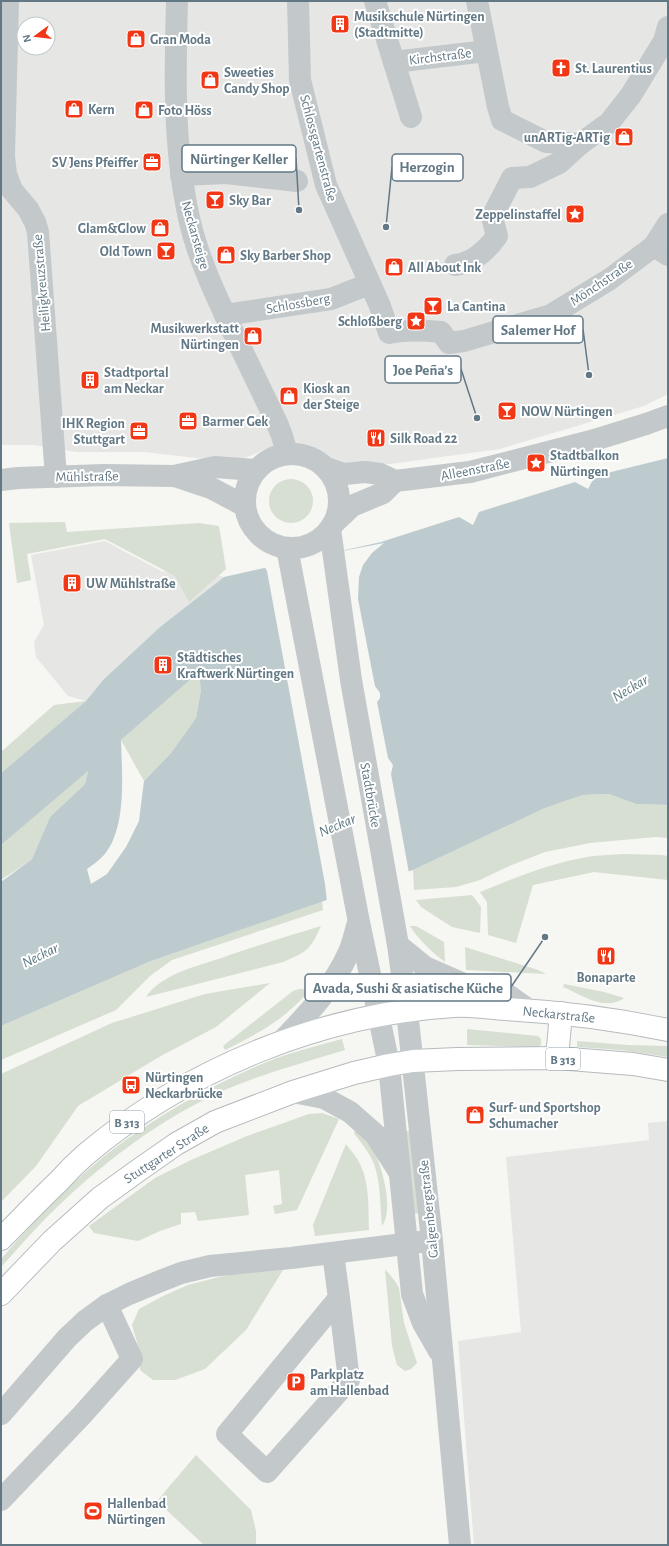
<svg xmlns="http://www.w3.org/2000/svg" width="669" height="1546" viewBox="0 0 669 1546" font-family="'Alegreya Sans',sans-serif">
<rect width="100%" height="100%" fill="#f6f6f2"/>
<g fill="#e6e7e5" fill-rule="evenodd">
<path d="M1,1H668V394L644,406L500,449L390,464L356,466L336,464L306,447L265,449L250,456L229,462L145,452H76L35,445H1ZM24,24H48V48H24Z"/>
<path d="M105,541L163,572L181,567L224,577L160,627L103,680L86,701L68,696L36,657L34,642L44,625L31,555Z"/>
<path d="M668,1121V1545H474L458,1341L521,1332L506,1157L649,1140L648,1123Z"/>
</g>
<g fill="#d7ded2">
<circle cx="291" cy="501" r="22"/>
<path d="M65,522L67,532L199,523L219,526L226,569L189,602L175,576L105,539L27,554L31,580L17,583L9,523Z"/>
<path d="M200,671L201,690L196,718L171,753L144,781L121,740Z"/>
<path d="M86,701L1,773V752L54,705Z"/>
<path d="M88,770L85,784L50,817L32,859L1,880V845Z"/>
<path d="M609,794L636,804L668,805V838L655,837L590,843L545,852L507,867L480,880L456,887L414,890L413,870L545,808L583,795Z"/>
<path d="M624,854L662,855L668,856V880L594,872L533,885L516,943L488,935L487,902L480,892C517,877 553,862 593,856C603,855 613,855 624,854Z"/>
<path d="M472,895L481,907L480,933L452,927L421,907L416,900Z"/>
<path d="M322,901L323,910L172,960L150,976L116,1010L1,1060V1026L151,961Z"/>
<path d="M321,926C310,950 307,952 283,962L146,997C162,973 199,966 224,957C256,946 288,936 321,926Z"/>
<path d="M410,926H416L444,942L445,962C432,952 419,940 410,926Z"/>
<path d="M465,947L538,970L546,974L466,970Z"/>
<path d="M270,983L216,1027L159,1057L78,1106L36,1166L1,1202V1074L112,1023L205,994Z"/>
<path d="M564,984L604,992L624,998C605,1012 582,995 563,987Z"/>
<path d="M299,989H303L308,992C284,1020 257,1034 225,1050L223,1046L293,991Z"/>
<path d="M467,1029L538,1036L541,1039V1045L537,1047L467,1045Z"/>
<path d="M342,1039L345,1050C306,1062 265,1073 227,1089C159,1119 99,1165 46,1218C30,1234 16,1251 1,1267V1259C41,1213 85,1167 136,1133C173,1107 214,1085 255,1067C283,1054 313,1047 342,1039Z"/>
<path d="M577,1041L628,1045L668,1046V1057L621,1050L577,1047Z"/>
<path d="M322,1113L339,1119L297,1210L275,1214L273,1206L282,1204L279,1170L245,1175L249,1215L198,1221L195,1212L181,1213V1224L160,1231L138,1241L94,1233L89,1226L155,1178L191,1160L247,1136L309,1114Z"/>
<path d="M356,1127C361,1133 368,1139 372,1146C381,1164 395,1209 382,1226C380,1206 381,1183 374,1164C370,1153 361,1143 354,1133Z"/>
<path d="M405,1131H412L420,1213L413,1214Z"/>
<path d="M346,1144C350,1150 356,1156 359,1162C370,1183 368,1207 369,1230L315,1236L313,1225Z"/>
<path d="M385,1269L395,1281L399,1288L404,1323L417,1363L411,1369L405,1371L397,1365L392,1346Z"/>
<path d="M283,1270L246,1330L205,1369L175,1380H153L140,1370L141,1356L132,1325L139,1309L163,1296L188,1285L231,1274Z"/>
<path d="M196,1455L251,1510L256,1531V1545H204L157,1501Z"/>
</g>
<path fill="#bdcbcf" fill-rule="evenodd" d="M668,458V805L636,804L609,794L583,795L545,808L413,870L151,961L1,1026V882L32,859L50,817L85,784L88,771L1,845V773L86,701L103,680L160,627L224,577L381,542L459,517L473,525L479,512L575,482L588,489L595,476ZM199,672L201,690L196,718L171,753L144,781L139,821L126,847L107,874L91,884L87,869C93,865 99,860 104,855C127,828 122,774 121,740Z"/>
<path fill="#f6f6f2" d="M384,543L372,553L363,565L359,577L358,599L375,686L380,693V698L377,702L388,758L393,765L391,774L409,873L327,902L325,884L267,571L264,566Z"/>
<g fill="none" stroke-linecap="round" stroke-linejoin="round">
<g stroke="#b6bbbe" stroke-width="24">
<g id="major">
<path d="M557,1058L561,1013"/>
<path d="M1,1239C20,1220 39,1200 59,1181C67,1172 76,1163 85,1155C187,1069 321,1014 454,1006C471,1005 489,1008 506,1009C560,1012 615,1019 668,1030"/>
<path d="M1,1294L52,1241L100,1198L136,1172L176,1144L215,1122L293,1092L354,1073L389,1065L413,1061L457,1059L557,1058L633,1064L668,1070"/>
</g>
</g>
<g stroke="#c3c8ca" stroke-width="22">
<path d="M8,1L4,156L6,174L12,190L28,209L35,222L38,232L56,477"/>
<path d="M177,1C175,73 173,146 189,218C198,259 217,298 235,336C249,365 263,394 277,423L282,436L287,453"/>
<path d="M298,1L300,80L326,185L380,306L389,333C407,329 423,330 441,332L449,343L464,341L551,315L610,279L654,246L668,255"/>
<path d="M375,1L411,117"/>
<path d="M477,1L498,107L502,120L546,142L580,144L609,123L631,95L664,41L668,27"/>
<path d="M394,62L486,51"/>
<path d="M181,175L226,173L297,181"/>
<path d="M654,246L668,224"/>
<path d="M455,265C473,263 487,250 497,236L492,217L512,178L530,177L559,163L580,144"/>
<path d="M225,315L331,299L369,284"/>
<circle cx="292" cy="501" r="47"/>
<path d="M327,468L344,474L365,472L380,474L395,481L470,472L591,441L646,424L668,416"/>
<path d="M175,476L211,488L245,506"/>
<path d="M1,480L18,478L104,475L174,476L215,467L255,470"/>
<path d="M333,524L352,506L383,493L395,481"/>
<path d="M330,529L351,680L398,945L407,1011L432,1241L460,1545"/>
<path d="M287,548L359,922L389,1065L412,1294L423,1323L439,1351"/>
<path d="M398,945L425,967L471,987L505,993L529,1010"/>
<path d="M280,1043C307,1015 333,988 349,952C353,943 355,932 358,923"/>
<path d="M293,1092L324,1098L350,1112L375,1134L398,1170"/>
<path d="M333,1253L339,1298L227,1434L267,1472L349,1380L339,1298"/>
<path d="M1,1414L67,1338L85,1321L107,1305L129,1294L158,1282L181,1273L210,1266L291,1258L420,1242"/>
<path d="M1,1500L82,1415L132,1359L107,1305"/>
</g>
<use href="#major" stroke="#fff" stroke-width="22"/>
</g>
<defs>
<g id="building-square" transform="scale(1)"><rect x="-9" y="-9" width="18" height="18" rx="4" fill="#f23716" stroke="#fff"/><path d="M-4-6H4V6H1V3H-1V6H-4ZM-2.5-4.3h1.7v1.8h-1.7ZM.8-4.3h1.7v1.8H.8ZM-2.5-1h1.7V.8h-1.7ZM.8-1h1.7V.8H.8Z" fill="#fff"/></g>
<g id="shop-square" transform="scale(1)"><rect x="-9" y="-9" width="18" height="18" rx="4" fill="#f23716" stroke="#fff"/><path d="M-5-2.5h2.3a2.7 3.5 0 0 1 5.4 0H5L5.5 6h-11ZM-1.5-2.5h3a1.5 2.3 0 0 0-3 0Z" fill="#fff"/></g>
<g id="church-square" transform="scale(1)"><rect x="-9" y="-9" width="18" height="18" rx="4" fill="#f23716" stroke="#fff"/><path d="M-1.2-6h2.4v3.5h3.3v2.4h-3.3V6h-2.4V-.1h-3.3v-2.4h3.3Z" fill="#fff"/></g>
<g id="office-square" transform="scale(1)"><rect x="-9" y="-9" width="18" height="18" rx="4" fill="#f23716" stroke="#fff"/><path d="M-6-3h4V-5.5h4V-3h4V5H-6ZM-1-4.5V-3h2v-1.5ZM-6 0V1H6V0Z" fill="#fff"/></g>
<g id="bar-square" transform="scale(1)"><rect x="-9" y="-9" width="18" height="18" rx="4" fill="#f23716" stroke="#fff"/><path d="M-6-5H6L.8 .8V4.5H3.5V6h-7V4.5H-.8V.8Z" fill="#fff"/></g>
<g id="sight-square" transform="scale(1)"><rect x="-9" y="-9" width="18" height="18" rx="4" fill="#f23716" stroke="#fff"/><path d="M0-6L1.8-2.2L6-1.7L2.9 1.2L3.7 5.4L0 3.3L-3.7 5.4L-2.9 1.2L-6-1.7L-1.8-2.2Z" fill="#fff"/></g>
<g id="restaurant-square" transform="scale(1)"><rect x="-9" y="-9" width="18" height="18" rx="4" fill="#f23716" stroke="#fff"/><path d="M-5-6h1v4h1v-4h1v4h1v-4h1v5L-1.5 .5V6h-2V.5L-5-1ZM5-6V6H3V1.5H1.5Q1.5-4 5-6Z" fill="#fff"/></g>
<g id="bus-square" transform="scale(1)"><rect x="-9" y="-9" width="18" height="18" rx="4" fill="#f23716" stroke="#fff"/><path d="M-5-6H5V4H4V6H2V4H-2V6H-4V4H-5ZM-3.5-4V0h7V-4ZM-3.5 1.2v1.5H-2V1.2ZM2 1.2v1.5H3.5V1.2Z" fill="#fff"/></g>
<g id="parking-square" transform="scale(1)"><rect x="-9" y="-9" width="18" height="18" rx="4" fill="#f23716" stroke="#fff"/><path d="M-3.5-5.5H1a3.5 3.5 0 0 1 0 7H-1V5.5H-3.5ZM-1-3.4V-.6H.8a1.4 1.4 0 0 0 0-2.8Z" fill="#fff"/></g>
<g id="stadium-square" transform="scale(1)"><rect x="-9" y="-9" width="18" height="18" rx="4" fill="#f23716" stroke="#fff"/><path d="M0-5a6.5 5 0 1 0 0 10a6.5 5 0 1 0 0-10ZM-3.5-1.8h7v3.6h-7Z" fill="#fff"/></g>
</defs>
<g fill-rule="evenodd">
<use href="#building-square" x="340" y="24"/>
<use href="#shop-square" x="136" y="39"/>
<use href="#church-square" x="561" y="68"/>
<use href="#shop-square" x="210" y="80"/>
<use href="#shop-square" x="74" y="109"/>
<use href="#shop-square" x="144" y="110"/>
<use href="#shop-square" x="624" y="137"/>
<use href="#office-square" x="152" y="162"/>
<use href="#bar-square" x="215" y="200"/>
<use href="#sight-square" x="575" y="214"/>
<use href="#shop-square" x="160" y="228"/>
<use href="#bar-square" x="166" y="251"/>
<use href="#shop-square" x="226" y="255"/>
<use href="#shop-square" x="394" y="267"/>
<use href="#bar-square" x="433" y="306"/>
<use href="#sight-square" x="416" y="321"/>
<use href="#shop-square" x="253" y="336"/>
<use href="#building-square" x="90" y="380"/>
<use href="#shop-square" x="289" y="396"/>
<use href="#bar-square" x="507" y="411"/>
<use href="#office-square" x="188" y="421"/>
<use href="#office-square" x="139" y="431"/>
<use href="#restaurant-square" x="376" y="438"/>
<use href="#sight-square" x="536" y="463"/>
<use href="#building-square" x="72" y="583"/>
<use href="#building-square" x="163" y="665"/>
<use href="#restaurant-square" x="606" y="956"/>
<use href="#bus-square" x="131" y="1085"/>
<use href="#shop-square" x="475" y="1115"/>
<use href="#parking-square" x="296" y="1382"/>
<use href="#stadium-square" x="93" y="1511"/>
</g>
<g text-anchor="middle" stroke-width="4" stroke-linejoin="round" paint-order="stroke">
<g fill="#fff" stroke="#91a0aa" stroke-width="1">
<rect x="546" y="1048" width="34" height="22" rx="3"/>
<rect x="110" y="1111" width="34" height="22" rx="3"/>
</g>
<g font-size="13" font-weight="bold" fill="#627885">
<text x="563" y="1064">B 313</text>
<text x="127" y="1127">B 313</text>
</g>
<g font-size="14" font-weight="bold" fill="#627885" stroke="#fff" text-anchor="start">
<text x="354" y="21">Musikschule Nürtingen<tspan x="354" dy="16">(Stadtmitte)</tspan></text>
<text x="150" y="44">Gran Moda</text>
<text x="575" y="73">St. Laurentius</text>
<text x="224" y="77">Sweeties<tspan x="224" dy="16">Candy Shop</tspan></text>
<text x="88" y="114">Kern</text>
<text x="158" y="115">Foto Höss</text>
<text x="610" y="142" text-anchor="end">unARTig-ARTig</text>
<text x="138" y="167" text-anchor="end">SV Jens Pfeiffer</text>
<text x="229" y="205">Sky Bar</text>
<text x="561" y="219" text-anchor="end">Zeppelinstaffel</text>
<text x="146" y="233" text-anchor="end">Glam&amp;Glow</text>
<text x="152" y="256" text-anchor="end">Old Town</text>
<text x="240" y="260">Sky Barber Shop</text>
<text x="408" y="272">All About Ink</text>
<text x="447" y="311">La Cantina</text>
<text x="402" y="326" text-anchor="end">Schloßberg</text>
<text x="239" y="333" text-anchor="end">Musikwerkstatt<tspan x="239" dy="16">Nürtingen</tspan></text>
<text x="104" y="377">Stadtportal<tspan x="104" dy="16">am Neckar</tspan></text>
<text x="303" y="393">Kiosk an<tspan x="303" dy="16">der Steige</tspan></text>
<text x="521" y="416">NOW Nürtingen</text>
<text x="202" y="426">Barmer Gek</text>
<text x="125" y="428" text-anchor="end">IHK Region<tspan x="125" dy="16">Stuttgart</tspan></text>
<text x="390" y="443">Silk Road 22</text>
<text x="550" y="460">Stadtbalkon<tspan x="550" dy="16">Nürtingen</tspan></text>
<text x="86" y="588">UW Mühlstraße</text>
<text x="177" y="662">Städtisches<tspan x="177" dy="16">Kraftwerk Nürtingen</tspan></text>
<text x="606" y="982" text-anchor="middle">Bonaparte</text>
<text x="145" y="1082">Nürtingen<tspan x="145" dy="16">Neckarbrücke</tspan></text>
<text x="489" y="1112">Surf- und Sportshop<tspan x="489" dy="16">Schumacher</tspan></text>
<text x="310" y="1379">Parkplatz<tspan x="310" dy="16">am Hallenbad</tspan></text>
<text x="107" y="1508">Hallenbad<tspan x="107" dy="16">Nürtingen</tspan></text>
</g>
<g font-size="14" fill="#627885" stroke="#fff">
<text transform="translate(440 56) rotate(-7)" y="5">Kirchstraße</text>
<text transform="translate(319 148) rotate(75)" y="5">Schlossgartenstraße</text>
<text transform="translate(196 235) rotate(74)" y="5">Neckarsteige</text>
<text transform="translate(601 282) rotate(-34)" y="5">Mönchstraße</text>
<text transform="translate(41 283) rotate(-95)" y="5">Heiligkreuzstraße</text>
<text transform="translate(298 303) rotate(-10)" y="5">Schlossberg</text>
<text transform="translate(475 469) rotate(-11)" y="5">Alleenstraße</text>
<text transform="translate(87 476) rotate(-1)" y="5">Mühlstraße</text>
<text transform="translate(371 795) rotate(80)" y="5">Stadtbrücke</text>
<text transform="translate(559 1014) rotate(6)" y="5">Neckarstraße</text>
<text transform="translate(166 1153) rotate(-33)" y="5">Stuttgarter Straße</text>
<text transform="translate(428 1209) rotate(-96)" y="5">Galgenbergstraße</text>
</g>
<g font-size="15" font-style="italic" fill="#5e7b83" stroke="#fff">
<text transform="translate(630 688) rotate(-31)" y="5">Neckar</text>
<text transform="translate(337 825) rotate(-23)" y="5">Neckar</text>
<text transform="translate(40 955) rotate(-26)" y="5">Neckar</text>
</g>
</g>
<path fill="none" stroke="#627885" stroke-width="1.5" d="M299 210L296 158M386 227L392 167M589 375L583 329M477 418L461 369M545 937L511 987"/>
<g fill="#627885" stroke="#fff" stroke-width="1.5">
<circle cx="299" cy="210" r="4"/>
<circle cx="386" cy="227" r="4"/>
<circle cx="589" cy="375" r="4"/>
<circle cx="477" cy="418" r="4"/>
<circle cx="545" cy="937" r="4"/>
</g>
<g fill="#fff" stroke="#627885" stroke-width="1.5">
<rect x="182" y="145" width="114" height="27" rx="4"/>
<rect x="392" y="154" width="71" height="27" rx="4"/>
<rect x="493" y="316" width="90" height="27" rx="4"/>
<rect x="385" y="356" width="76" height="27" rx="4"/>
<rect x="305" y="974" width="206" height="27" rx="4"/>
</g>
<g font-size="15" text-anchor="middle" font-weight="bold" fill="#627885">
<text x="239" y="164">Nürtinger Keller</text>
<text x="427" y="172">Herzogin</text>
<text x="538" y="335">Salemer Hof</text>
<text x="423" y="375">Joe Peña’s</text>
<text x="408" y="993">Avada, Sushi &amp; asiatische Küche</text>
</g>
<rect width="669" height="1546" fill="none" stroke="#627885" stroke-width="4"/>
<g transform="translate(36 36) rotate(255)"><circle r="19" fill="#ffffff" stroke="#c0c9ce"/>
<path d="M0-3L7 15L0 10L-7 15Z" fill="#f23716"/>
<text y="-6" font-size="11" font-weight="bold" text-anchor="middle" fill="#627885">N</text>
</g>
</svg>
